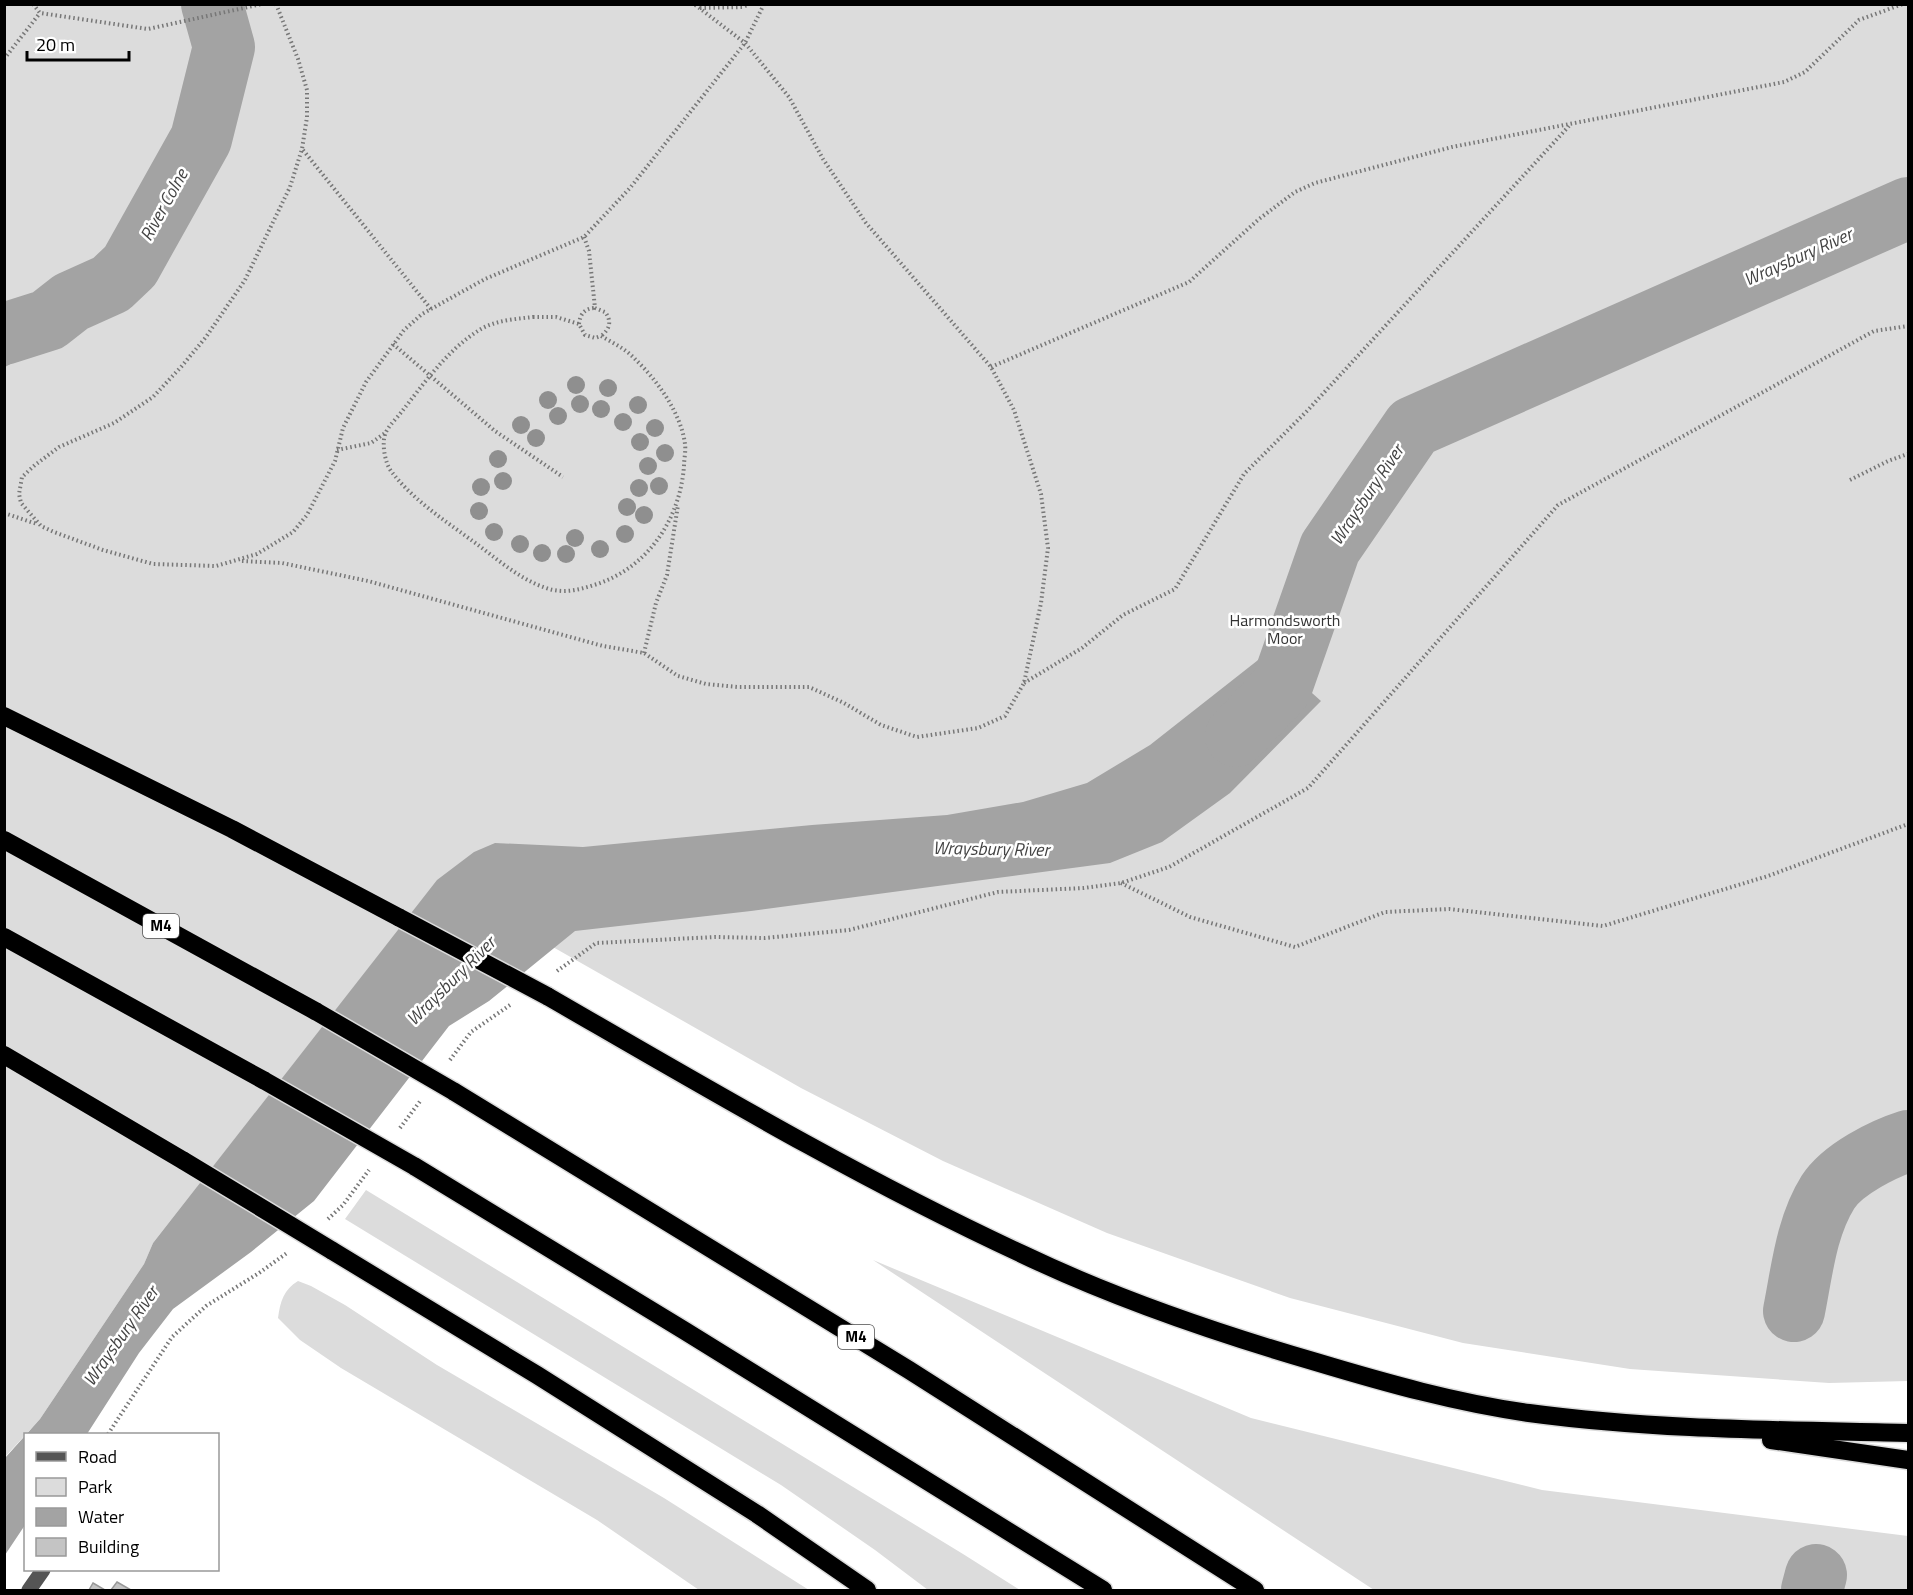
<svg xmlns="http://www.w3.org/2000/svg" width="1913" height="1595" viewBox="0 0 1913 1595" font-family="'Titillium Web',sans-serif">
<rect width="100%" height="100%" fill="#fff"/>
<g fill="#dcdcdc">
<path d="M5,5H1908V1381L1829,1383L1630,1369L1463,1343L1290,1298L1107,1233L943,1161L801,1088L437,881L153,1243L144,1264L40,1419L5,1457Z"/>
<path d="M366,1190L963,1554L1020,1590H928L875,1550L781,1485L345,1219Z"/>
<path d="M873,1260L1251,1418L1542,1490L1908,1536V1590H1374Z"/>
<path d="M298,1281L311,1286L345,1305L437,1365L664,1498L809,1590H699L597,1520L341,1368L300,1340L278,1318C280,1302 284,1289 298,1281Z"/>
</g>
<g fill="#a3a3a3">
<path d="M91,292L68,333L5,367V307L42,304L63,295Z"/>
<path d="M1267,653L1321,701L1230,793L1162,842L1110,863L751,911L575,931L489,1001L449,1026L314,1201L251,1252L173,1309L139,1353L87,1434H26L25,1525L5,1555V1458L40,1419L144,1264L153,1243L437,880L474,852L495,843L583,847L812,825L947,815L1023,802L1087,783L1150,745Z"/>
</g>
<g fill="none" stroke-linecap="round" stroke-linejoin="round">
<g stroke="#a3a3a3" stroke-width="62">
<path d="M4,334L48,320L71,302L111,284L130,266L201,139L224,47L212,4"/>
<path d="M1236,736L1281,688L1330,548L1413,427L1908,208"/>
<path d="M1794,1311C1802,1271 1806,1227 1828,1192C1843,1169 1883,1149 1908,1141"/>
<path d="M1812,1590L1816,1575"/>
</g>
</g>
<g fill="#c4c4c4" stroke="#999" stroke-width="1.5">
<path d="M117,1582L131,1590H111Z"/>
<path d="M93,1583L105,1590H89Z"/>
</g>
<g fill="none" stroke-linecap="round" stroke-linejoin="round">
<g stroke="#dbdbdb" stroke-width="21">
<g id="highway">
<path d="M4,716L232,829L400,918"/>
<path d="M4,840L317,1012"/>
<path d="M4,937L265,1081"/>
<path d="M547,996C703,1086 858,1178 1022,1254C1116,1299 1216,1333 1316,1362C1386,1383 1457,1403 1529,1413C1655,1430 1782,1430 1908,1433"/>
<path d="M4,1055L184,1161"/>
<path d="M453,1091L909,1370L1255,1590"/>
<path d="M414,1166L685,1331L1103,1590"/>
<path d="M331,1250L537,1375L757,1514L867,1590"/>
<path d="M1771,1440L1908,1460"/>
</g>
</g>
<g stroke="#777" stroke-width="4" stroke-dasharray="1.5 3" stroke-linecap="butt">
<path d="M33,4L40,13L148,29L262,4"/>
<path d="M276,4L298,59L307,90V117L302,149L290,187L245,280L206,337L181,367L153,397L114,423L59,447L35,465L22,477L19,494L21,503L41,526L54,532L103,550L153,564L216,566L257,554L293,532L307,515L335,461L343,428L366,382L404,330L422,314L485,279L584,237L630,188L745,43L764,4"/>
<path d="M700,8L743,7L749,4"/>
<path d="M4,59L40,13"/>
<path d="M303,150L431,309"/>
<path d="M584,237L589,251L595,308L605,312C612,321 610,329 601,336"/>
<path d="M533,317H556L579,324L585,335L595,338L601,336C613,343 626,349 635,359C657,380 681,413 685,444C686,451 684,459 684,466C680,520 647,569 594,585C578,590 563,594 546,588C519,579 496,558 474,542C444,520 413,500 391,471C385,463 381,442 386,432C390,424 398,417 403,410C425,382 449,348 481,329C497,320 516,319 533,317Z"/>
<path d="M579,324C580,314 585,308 595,308"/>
<path d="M393,344L495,431L563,477"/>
<path d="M991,367L1189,282L1259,219L1295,192L1315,183L1452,147L1784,82L1805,72L1859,20L1903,4"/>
<path d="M337,450L371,443L385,433"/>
<path d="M1850,480L1888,461L1908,454"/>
<path d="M4,513L37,524"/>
<path d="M242,561L282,563L368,581L603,646L644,653L678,676L706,684L738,687H809L844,703L881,725L917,737L978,728L1005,716L1024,683L1041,603L1048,548L1041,494L1014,410L991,367L866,223L823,159L789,97L745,43L694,4"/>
<path d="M644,653L656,603L667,575L678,505"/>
<path d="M1024,683L1082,648L1123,615L1175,589L1244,474L1308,410L1569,126"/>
<path d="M1121,883L1190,917L1295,947L1385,912L1449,909L1603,926L1768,876L1908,824"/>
<path d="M557,971L596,943L715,937L765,938L849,930L998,892L1084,888L1121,883L1169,867L1308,788L1558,505L1874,331L1908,326"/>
<path d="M450,1060L471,1032L510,1005"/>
<path d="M400,1128L421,1100"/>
<path d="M328,1219L343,1205L369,1170"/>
<path d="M108,1434L172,1337L206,1306L259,1273L287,1253"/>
</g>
<path stroke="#555" stroke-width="15" d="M29,1590L43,1570"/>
<use href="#highway" stroke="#000" stroke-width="18"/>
<g stroke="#dbdbdb" stroke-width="21" stroke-linecap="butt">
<g id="highway-bridge">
<path d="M400,918L547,996"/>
<path d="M317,1012L453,1091"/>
<path d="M265,1081L414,1166"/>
<path d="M184,1161L331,1250"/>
</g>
</g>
<use href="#highway-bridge" stroke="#000" stroke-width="18"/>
</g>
<g fill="#8f8f8f">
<circle cx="576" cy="385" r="9"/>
<circle cx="608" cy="388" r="9"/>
<circle cx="548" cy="400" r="9"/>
<circle cx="580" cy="404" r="9"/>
<circle cx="638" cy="405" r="9"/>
<circle cx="601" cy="409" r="9"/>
<circle cx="558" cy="416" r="9"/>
<circle cx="623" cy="422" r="9"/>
<circle cx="521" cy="425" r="9"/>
<circle cx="655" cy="428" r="9"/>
<circle cx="536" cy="438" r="9"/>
<circle cx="640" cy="442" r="9"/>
<circle cx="665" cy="453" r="9"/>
<circle cx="498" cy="459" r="9"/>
<circle cx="648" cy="466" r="9"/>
<circle cx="503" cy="481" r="9"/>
<circle cx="659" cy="486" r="9"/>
<circle cx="481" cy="487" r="9"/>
<circle cx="639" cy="488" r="9"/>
<circle cx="627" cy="507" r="9"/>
<circle cx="479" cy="511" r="9"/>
<circle cx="644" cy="515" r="9"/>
<circle cx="494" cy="532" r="9"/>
<circle cx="625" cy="534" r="9"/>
<circle cx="575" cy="538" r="9"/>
<circle cx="520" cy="544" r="9"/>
<circle cx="600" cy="549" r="9"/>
<circle cx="542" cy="553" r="9"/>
<circle cx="566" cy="554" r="9"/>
</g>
<g text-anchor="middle" stroke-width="5" stroke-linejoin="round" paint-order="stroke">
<g fill="#fff" stroke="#4c4c4c" stroke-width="1.5">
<rect x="143" y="914" width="36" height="24" rx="4.5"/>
<rect x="838" y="1325" width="36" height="24" rx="4.5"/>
</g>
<g font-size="15" font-weight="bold" fill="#000">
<text x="161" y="931">M4</text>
<text x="856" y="1342">M4</text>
</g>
<g font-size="16" fill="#333" stroke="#fff">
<text x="1285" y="626">Harmondsworth<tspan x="1285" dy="18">Moor</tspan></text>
</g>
<g font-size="18" font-style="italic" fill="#444" stroke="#fff">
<text transform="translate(164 205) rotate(-61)" y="6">River Colne</text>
<text transform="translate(1798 257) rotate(-24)" y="6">Wraysbury River</text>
<text transform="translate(1367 495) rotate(-56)" y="6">Wraysbury River</text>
<text transform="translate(991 849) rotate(1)" y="6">Wraysbury River</text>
<text transform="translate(451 981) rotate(-45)" y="6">Wraysbury River</text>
<text transform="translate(121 1336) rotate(-55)" y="6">Wraysbury River</text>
</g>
</g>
<rect width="1913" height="1595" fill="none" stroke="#000000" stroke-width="12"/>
<rect x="24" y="1433" width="195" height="138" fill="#ffffff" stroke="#999999" stroke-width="1.5"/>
<rect x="36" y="1452" width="30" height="9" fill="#555555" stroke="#999999" stroke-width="1.5"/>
<text x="78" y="1463" font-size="18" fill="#000000">Road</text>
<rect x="36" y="1478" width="30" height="18" fill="#dcdcdc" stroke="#999999" stroke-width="1.5"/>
<text x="78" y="1493" font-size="18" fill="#000000">Park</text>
<rect x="36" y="1508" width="30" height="18" fill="#a3a3a3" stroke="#999999" stroke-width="1.5"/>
<text x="78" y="1523" font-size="18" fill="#000000">Water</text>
<rect x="36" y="1538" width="30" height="18" fill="#c4c4c4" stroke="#999999" stroke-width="1.5"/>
<text x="78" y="1553" font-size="18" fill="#000000">Building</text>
<path d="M27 51v9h102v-9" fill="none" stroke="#000000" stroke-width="3"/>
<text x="36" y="51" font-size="18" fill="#000000" stroke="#ffffff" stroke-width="4.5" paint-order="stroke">20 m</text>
</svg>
